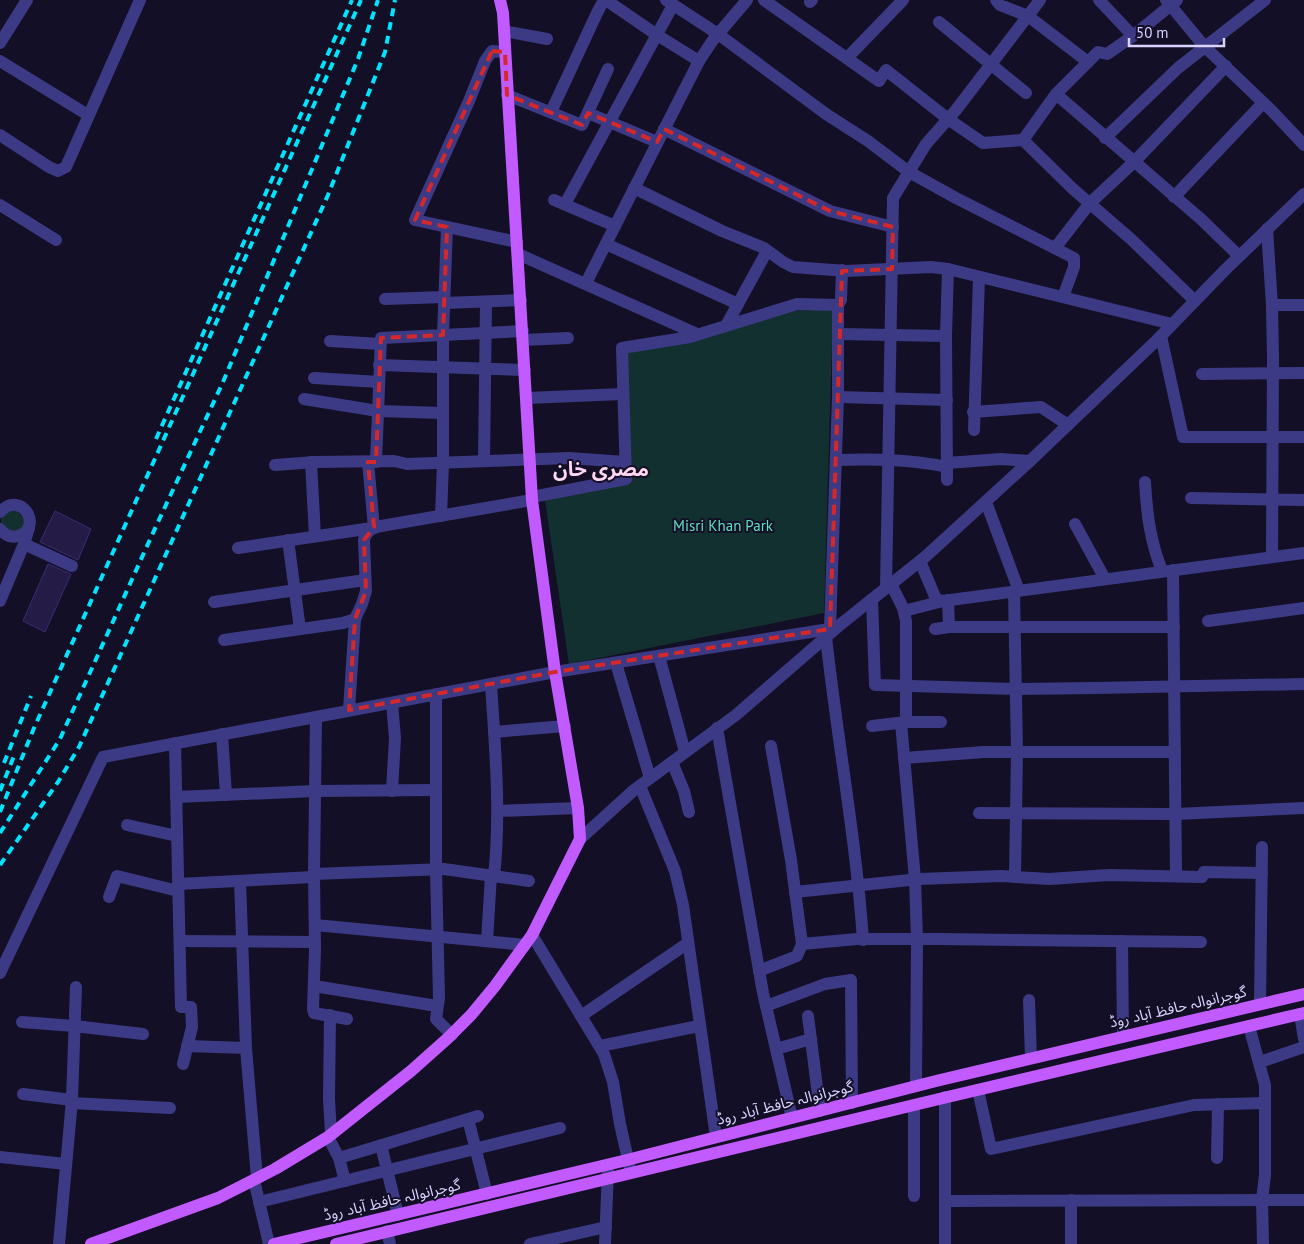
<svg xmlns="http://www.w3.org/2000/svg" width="1304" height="1244" viewBox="0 0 1304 1244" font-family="'PT Sans','Noto Sans Arabic',sans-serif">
<rect width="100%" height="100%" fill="#130f26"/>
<g fill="#12302f">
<path d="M833,309L824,613L569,664L545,500L628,482L626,352L790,311Z"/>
<path d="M14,508L27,521L16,534L1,525V517Z"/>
</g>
<g fill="#241b47" stroke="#3b2d73">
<path d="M55,511L91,529L78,560L40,542Z"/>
<path d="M48,564L71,574L45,632L23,621Z"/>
</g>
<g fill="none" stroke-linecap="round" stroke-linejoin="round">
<g stroke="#3d3a85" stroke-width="12">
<path d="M606,0L657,35L699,61"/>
<path d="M666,0L718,34L826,114L868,141L909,172L956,198L1074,258V267L1063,297"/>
<path d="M764,0L879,81L886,70L948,119L983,143L1023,140L1073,189L1132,240L1195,301"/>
<path d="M996,0L1000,5L1028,16L1088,62"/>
<path d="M1099,0L1133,36"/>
<path d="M1166,0L1204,46L1273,112L1304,145"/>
<path d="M810,2L812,0"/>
<path d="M939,22L1026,93"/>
<path d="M504,31L547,39"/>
<path d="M0,43L27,0"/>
<path d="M505,52L492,51L485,61L469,101L415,220L517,242"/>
<path d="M847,58L903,0"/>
<path d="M0,61L88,115"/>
<path d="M1056,94L1202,220L1239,256"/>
<path d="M507,95L582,125L608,69"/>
<path d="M551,112L597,13L604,0"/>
<path d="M588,113L657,142"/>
<path d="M664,129L830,211L893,227"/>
<path d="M0,135L49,167L58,171L66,167L140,0"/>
<path d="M1105,138L1178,68L1265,0"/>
<path d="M1023,140L1056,94L1098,52L1107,54L1133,36L1177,0"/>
<path d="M634,188L722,231L764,248L783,262L793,267L846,271L931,267L948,269L1172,324"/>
<path d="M1174,197L1263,103"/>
<path d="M554,200L615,226"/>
<path d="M565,204L673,5"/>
<path d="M0,205L56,240"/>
<path d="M1267,229L1272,305L1273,359L1272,557"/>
<path d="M606,244L738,304"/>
<path d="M1055,248L1090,203L1134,162L1226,66"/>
<path d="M518,254L697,334"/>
<path d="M586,283L699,61L713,40L747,0"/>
<path d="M385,299L444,297"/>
<path d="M444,303L521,300"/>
<path d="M1272,305H1304"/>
<path d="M727,324L767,251"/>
<path d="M838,334L946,336"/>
<path d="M1161,336L1183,437H1304"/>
<path d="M523,340L568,338"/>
<path d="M330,341L380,344"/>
<path d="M379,365L525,370"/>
<path d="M1202,374L1304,373"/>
<path d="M314,378L379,382"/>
<path d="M838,397L947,400"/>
<path d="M527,398L622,394"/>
<path d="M304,399L378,411L443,413"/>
<path d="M973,412L1041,407L1068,425"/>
<path d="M974,430L979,277"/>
<path d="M836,460C873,459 910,459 947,467"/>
<path d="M484,461L486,302"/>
<path d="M311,462L315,536"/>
<path d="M368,462L374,528"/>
<path d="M376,462L381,338L523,331"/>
<path d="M947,463L1001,459L1030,461"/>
<path d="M275,465L315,462L394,461L407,464L569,458L625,462"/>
<path d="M947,480L946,336L948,269"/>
<path d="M1145,482C1147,515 1150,540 1162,571"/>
<path d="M532,497L626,479L622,348L690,337L797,304L838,305"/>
<path d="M1191,498L1304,500"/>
<path d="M986,502L1019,591"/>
<path d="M0,512C22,489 44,528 18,536C11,538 5,535 0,529"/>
<path d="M441,516L443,463V335L447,227"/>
<path d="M1075,524L1105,579"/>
<path d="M288,540L300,629"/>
<path d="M24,544L72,566"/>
<path d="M238,548L372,528"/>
<path d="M920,561L936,599L943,601L1304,553"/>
<path d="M1173,570L1176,876"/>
<path d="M891,584L903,608L906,621V722"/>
<path d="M886,588L893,198L926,144L956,110L1040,0"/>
<path d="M1014,591L1017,752L1015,877"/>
<path d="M872,599L875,685L1016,689L1095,688L1304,684"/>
<path d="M948,600L949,627"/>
<path d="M0,601L24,544L29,528"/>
<path d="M214,602L365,580"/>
<path d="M904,611L943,601"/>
<path d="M1208,621L1304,608"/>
<path d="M830,629L838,397V305L841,300L842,270"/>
<path d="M935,629L949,627H1174"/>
<path d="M826,637C837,738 856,838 863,940"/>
<path d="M224,640L343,623L355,619"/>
<path d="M659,656L685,752"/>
<path d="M616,663L650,778"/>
<path d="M491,684C495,748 501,812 494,876"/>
<path d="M436,694V869L439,998L436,1019L452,1035"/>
<path d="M392,703L395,738L392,791"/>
<path d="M349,710L355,619L362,604L366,591L364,540C366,531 372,528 381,526L532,500"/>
<path d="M316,717L314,874L315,949L313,1009L314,1013L347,1019"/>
<path d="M901,723L915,879L917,939L916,1086"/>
<path d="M872,726L906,722H941"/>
<path d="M717,728L763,993L792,1118"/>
<path d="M494,732L565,726"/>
<path d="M222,734L226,795"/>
<path d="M175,743L181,1007H191L192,1027L183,1064"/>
<path d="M904,758L984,752H1175"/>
<path d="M672,762L684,791L689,812"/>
<path d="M640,786L675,871L683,905L716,1137"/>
<path d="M176,797L315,791L436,790"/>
<path d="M498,811L578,808"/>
<path d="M979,813L1176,814L1304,808"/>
<path d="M127,825L177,836"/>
<path d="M580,839L634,790L736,715L841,624L925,557L1030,461L1157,340L1225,270L1304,194"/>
<path d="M314,874L444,869L529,881"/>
<path d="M240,881L246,1048L257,1178"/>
<path d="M178,884L314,877"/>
<path d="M795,892L919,879L1001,876L1049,879L1109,875L1202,877L1204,872L1262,873"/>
<path d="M109,897L117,876L178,891"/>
<path d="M315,925L525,945"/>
<path d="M532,935L604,1054L613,1082L620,1124L631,1173"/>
<path d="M180,941L315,942"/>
<path d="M487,941L491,875"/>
<path d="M1122,941L1123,1037"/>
<path d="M802,944L857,939H939L1201,942"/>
<path d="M759,971L797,956L802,944L791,860L771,746"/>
<path d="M0,973L103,757L555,672L836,628"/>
<path d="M314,986L437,1006"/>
<path d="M1029,1000L1031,1058"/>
<path d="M1260,1004L1262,847"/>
<path d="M766,1006L825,984L851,980L852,1103"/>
<path d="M1300,1014L1304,1039"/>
<path d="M330,1015L329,1099L331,1134"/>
<path d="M581,1016L688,943"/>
<path d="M808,1016L820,1111"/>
<path d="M22,1022L74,1026L143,1034"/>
<path d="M1249,1026L1265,1085V1175L1262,1200L1263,1244"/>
<path d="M187,1046L246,1048"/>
<path d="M600,1046L699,1026"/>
<path d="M776,1049L811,1039"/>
<path d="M1260,1062L1304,1047"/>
<path d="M978,1090L991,1149L1194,1105L1265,1103"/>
<path d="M23,1094L72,1100"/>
<path d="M71,1103L170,1108"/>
<path d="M914,1105V1196"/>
<path d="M468,1119L487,1194"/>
<path d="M328,1137L339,1158L345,1181"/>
<path d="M381,1145L398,1215"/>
<path d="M0,1157L66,1164"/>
<path d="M339,1158L478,1116"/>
<path d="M1217,1158L1218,1104"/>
<path d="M254,1180L269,1244"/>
<path d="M1071,1200V1244"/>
<path d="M945,1201C1065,1200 1184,1201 1304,1200"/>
<path d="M259,1202L560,1128"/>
<path d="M387,1231L390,1244"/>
<path d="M59,1244L72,1100L76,987"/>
<path d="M530,1244L606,1227"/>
<path d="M605,1244L608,1170"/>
<path d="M945,1244V1097"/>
</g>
<g stroke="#c25bff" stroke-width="12">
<path d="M91,1244L218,1198L275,1169L328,1137L411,1071L448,1038L471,1015L495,986L532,935L580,839L578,808L555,672L532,500L503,13L500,0"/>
<path d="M274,1244L627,1160L936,1081L1304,994"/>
<path d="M336,1244L939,1099L1304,1013"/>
</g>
<g stroke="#00e5ff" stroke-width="4" stroke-dasharray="8 6" stroke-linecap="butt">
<path d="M156,439L352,0"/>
<path d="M4,763L31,696"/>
<path d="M0,791L14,756"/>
<path d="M0,812L34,728L361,0"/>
<path d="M0,833L60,739L152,535L223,382L358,59L378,0"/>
<path d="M0,865L58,782L79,747L328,195L385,52L395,0"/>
</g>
</g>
<path fill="none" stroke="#d62828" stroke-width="4" stroke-dasharray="10 6" stroke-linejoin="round" d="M492,51L505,52L507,95L582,125L588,113L657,142L664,129L830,211L893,227L892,269L842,271L830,629L555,672L349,710L355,619L366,591L364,540L374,527L368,462H376L381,338L443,335L447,227L415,220Z"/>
<g text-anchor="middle" stroke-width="4" stroke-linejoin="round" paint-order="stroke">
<g font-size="15" fill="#5fe0c0" stroke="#130f26">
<text x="723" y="531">Misri Khan Park</text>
</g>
<g font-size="15" fill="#d9d4ff" stroke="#130f26">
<text transform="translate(1178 1007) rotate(-13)" y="5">گوجرانوالہ حافظ آباد روڈ</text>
<text transform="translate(785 1103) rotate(-14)" y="5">گوجرانوالہ حافظ آباد روڈ</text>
<text transform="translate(392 1200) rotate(-13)" y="5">گوجرانوالہ حافظ آباد روڈ</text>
</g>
<g font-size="20" font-weight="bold" fill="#ffd6f0" stroke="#130f26">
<text x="601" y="476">مصری خان</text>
</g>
</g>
<path d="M1129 38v8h95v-8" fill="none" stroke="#d9d4ff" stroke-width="2.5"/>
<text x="1136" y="38" font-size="15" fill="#d9d4ff" stroke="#130f26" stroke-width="4" paint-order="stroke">50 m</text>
</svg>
